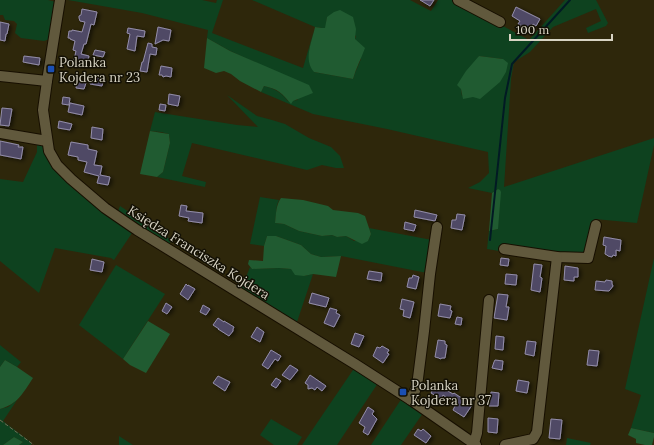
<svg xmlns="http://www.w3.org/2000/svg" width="654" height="445" viewBox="0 0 654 445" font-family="Lora,serif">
<defs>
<filter id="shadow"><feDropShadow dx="2.5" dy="1.5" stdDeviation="2" flood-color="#0009"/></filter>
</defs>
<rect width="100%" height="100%" fill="#2e270b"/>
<g fill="#0e421f" fill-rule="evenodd">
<path d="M0,0H48L56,2L50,39L44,41L21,38L15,33L17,24L14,21L5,20L3,15H0Z"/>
<path d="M68,0H202L216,3L217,0H223L212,33L303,68L315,27L252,0H410L431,11L438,0H454L529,40L565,0H596L608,23L606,26L588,33L586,28L601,21L596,9L553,27L530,52L514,62L511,79L504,187L654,138V145L637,223L595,219L587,254H558L500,246L499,251L487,249L489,231L498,229V189L492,193L468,188L480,182L489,173L488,152L387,129L313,114L261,92L264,86C274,88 282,93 288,101L298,100L259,64L230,51L207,38L208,30L142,13ZM327,17L356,36L355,39L361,59L355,73L353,79L314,72L309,50L315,27L322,28H326ZM479,56L503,59L462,96L461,89Z"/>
<path d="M227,95L257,116L272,120L285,124L309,138L331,147L340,156L344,168H336L322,165L307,170L192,143L182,176L206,182L205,187L157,177L163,172L170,143L169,134L161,132L150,131L155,112L237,125L258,127Z"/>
<path d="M37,143L42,144L44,146L56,169L81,194L101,211L132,233L114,260L111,258L55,248L39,293L0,261V179L23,182L37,152Z"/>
<path d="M260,197L279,200L277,205L275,223L284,224L299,231L322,236L332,235L337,237L346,236L354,241H368L371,234L369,228L432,240L427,273L341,256L321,257L311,254L301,245L290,241L276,236H267L264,246L250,244Z"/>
<path d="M120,206L171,240L169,246L117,214Z"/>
<path d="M654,258V433L631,428L641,395L625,389Z"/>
<path d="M116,265L165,294L123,359L79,325Z"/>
<path d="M250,267L252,269L279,268L291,269L304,276L313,274L296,325L241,290Z"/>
<path d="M0,345L21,362L17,367L5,360L0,367Z"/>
<path d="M353,370H357L378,383L337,445H302Z"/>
<path d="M402,398L423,413L401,445H371Z"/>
<path d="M17,400L3,421L32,443L31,445H19L23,442L14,437L3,445H0V409L8,407Z"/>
<path d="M271,419L302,437L297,445H274L260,435Z"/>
<path d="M119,436L133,445H119Z"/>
<path d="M567,438L591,443L590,445H566Z"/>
</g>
<g fill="#205b31">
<path d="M340,10L353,17L356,29L355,39L365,48C361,59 356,68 353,79L314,72C303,59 312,42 315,27L322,28H325L327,17L334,12Z"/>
<path d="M207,38L230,51L309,85L313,93L293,101L291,104C282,93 278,89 264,86L261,92L240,81L231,74L224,71L216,73L204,68Z"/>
<path d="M479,56L503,59L508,63L506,72L500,82L480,99L473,97L463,99L461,89L457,85L466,71Z"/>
<path d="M150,131L169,134L170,143L163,172L157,177L140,174Z"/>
<path d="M498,189L500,190L501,192L498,229L489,231L492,193Z"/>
<path d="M281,198L303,200L328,206L333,210L358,213L365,216L371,234L368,241L362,244L346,236L337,237L332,235L322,236L299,231L284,224L275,223C276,214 276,205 281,198Z"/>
<path d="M267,236H276L290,241L301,245L311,254L321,257L341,256L336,277L313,274L304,276L295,275L291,269L279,268L252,269L248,264L249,260L263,261L264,246Z"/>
<path d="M148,321L170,334L146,373L130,365L123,359Z"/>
<path d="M5,360L17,367L33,378C23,393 18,404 0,409V367Z"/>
<path d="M631,428L654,433V437L652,445H645L636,443V439L628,435Z"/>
<path d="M14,437L23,442L19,445H3Z"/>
</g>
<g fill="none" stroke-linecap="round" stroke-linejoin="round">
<path stroke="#021a24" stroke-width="2" d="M490,240L505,98L512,64L570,0"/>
</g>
<g fill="#504a65" stroke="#938daa" filter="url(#shadow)">
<path d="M420,0H434L430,6Z"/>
<path d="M516,7L540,19L536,26L533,24L529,32L520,27L521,25L518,24L520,21L512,16Z"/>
<path d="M82,9L97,12L94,25L91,24L86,44H84L81,54L89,56L87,65L76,63V60H74L76,51L73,50L75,41L70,39V38H68L69,31H72V30L82,32L85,22L80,21L79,18V16L81,15Z"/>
<path d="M0,22L9,24L7,34H6L5,41L0,40Z"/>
<path d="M158,27L171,30L169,41L163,40L155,44Z"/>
<path d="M128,28L145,31L144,37L137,36L135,51L127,49L130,34L127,33Z"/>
<path d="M148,43L152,44V47L157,48L156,55L150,54L147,72L140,71L142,62H143Z"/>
<path d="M95,50L105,52L103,57L93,55Z"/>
<path d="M24,56L40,58L39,65L23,62Z"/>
<path d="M161,66L172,68L171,77L166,76L163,77L162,75H159Z"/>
<path d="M92,75L104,77L102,86L90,84Z"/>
<path d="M77,81L86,83L84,89L76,88Z"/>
<path d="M169,94L180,96L178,106L168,104Z"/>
<path d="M63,97L70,98L69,105L62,104Z"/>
<path d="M70,103L84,106L82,115L68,112Z"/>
<path d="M160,104L166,105L165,111L159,110Z"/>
<path d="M2,108L12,109L9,126L0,125Z"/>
<path d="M59,121L72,124L70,130L58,128Z"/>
<path d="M92,127L103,129L102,140L91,138Z"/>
<path d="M0,141L19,145L18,147H23L21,159L0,155Z"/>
<path d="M71,142L88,145V149L97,151L94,165L102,166L100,175L110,177L108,185L97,183L99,176L84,172L87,162L78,160V157L68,155Z"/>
<path d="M181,205L187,206L186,211L203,213L202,223L188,221L189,218L179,216Z"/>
<path d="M415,210L437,215L435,221L414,217Z"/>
<path d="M457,214L465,215L462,230L451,228L452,220H456Z"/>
<path d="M405,222L416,225L414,231L404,229Z"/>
<path d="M604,237L621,240L620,251L616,250V256L613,255L612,257L608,256L607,255L605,254L606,246L603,245Z"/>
<path d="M501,258L509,259L508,266L500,265Z"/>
<path d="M92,259L104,262L102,272L90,270Z"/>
<path d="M534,264L542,265L540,277L542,278L540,292L531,290Z"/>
<path d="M565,266L578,268V277H574V281L564,280Z"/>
<path d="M369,271L382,273L381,281L367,279Z"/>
<path d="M506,274L517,275L516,285L505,284Z"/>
<path d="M413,275L419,277L416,289L407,287L409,278H412Z"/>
<path d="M606,280L612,281V284L613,286L610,290L609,291L595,290L596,281L605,282Z"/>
<path d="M186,284L188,286V285L195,289L188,300L180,294Z"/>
<path d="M312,293L329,298L326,307L309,303Z"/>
<path d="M498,294L508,295L506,307H509L507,320L494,318Z"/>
<path d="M402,299L414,302L410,318L403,316L404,310L400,309Z"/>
<path d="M166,303L172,307L167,314L162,311Z"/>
<path d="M440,304L451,306L450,310L452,311L450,318L438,316Z"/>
<path d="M203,305L210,309L206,315L200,312Z"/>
<path d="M330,308L337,310L336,313L340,315L334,327L324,323Z"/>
<path d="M457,317L462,318L461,325L455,324Z"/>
<path d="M218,318L224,322V321L234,327L233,329V331L229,336L218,329H219L213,325Z"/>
<path d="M257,327L264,332L260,342L251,337Z"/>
<path d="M355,333L364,336L359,347L351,344Z"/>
<path d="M496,336L504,337L503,350L495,349Z"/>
<path d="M438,340L445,341V344L447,345L445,358H442L440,359L439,358L435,357Z"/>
<path d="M527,341L536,342L534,356L525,354Z"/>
<path d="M382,346L389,350L387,353L389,354L383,363L373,356L377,347L380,348Z"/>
<path d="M271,350L281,356L278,361L275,359L268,369L262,365Z"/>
<path d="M589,350L599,351L597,366L587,365Z"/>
<path d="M495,360L503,361L502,370L492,368L494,362Z"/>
<path d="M290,365L298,370L290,380L282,375Z"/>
<path d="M310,375L326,386L322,391L317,387L315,390L312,388L308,389V385L305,383Z"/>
<path d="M218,376L230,382L225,391L213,383Z"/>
<path d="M276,378L281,381L276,388L271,385Z"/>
<path d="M518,380L529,382L527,393L516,391Z"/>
<path d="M436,384L453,394L454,393L472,405L464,417L453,410L456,404L443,395L441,399L431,393Z"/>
<path d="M491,392L499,393L498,406H489Z"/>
<path d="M368,407L374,411L372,414L377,419L368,435L363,432L365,427L359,423Z"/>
<path d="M488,418L498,419L497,433L488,432Z"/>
<path d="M551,419L562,420L560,439L549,438Z"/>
<path d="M418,429L421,431L423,429L431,436L426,443L414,435Z"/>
</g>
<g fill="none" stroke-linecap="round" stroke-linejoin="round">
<g stroke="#170f00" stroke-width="12">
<g id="minor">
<path d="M60,0L47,81L43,110L49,151L57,165L71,179L105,208L137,230L355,364L411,400L476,445"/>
<path d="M458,0L500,22"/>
<path d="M0,76L47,81"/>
<path d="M0,133L47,141"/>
<path d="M504,249L557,257L588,258L596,225"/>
<path d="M411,400L417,386L424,331L430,274L437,227"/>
<path d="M474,443L477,433L489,300"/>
<path d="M505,445L533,439L537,432L557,257"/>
</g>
</g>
<path stroke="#726c55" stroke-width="1" stroke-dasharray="4 2" stroke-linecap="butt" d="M0,420L34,445"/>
<use href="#minor" stroke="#61593d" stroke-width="10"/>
</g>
<g fill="#1a4fb4" stroke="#131005" stroke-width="1.5">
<rect x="47" y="65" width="8" height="8" rx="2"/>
<rect x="399" y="388" width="8" height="8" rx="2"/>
</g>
<g text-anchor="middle" stroke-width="3" stroke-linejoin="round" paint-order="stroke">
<g font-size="13" fill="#d8d4c4" stroke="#131005" text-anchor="start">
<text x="59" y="67">Polanka<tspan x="59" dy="15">Kojdera nr 23</tspan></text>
<text x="411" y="390">Polanka<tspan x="411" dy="15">Kojdera nr 37</tspan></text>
</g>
<g font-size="13" fill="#d8d4c4" stroke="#131005">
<text transform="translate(199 252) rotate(32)" y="5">Księdza Franciszka Kojdera</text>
</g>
</g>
<path d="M510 34v6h102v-6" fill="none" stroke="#d8d4c4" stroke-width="2"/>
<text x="516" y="34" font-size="12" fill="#d8d4c4" stroke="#131005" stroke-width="3" paint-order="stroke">100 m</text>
</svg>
